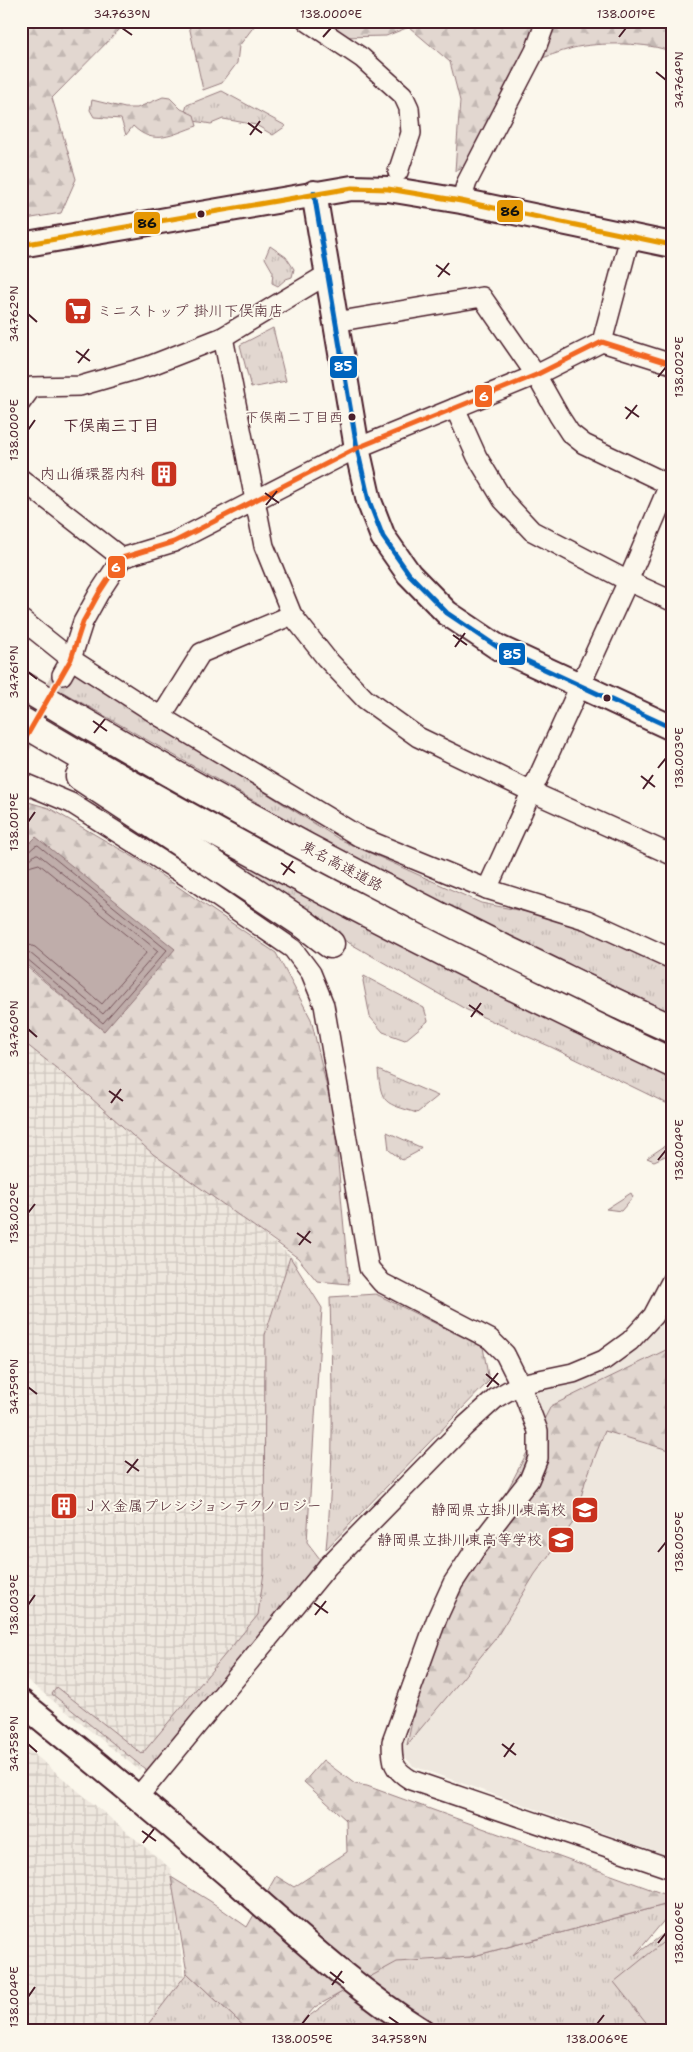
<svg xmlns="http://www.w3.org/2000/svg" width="693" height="2052" viewBox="0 0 693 2052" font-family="'Shantell Sans','Klee One',sans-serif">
<defs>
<pattern id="industrial-grid" width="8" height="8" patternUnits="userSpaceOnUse" patternTransform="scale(1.25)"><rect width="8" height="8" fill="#eee7de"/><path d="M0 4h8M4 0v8" fill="none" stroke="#cec6bf"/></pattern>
<pattern id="grass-tufts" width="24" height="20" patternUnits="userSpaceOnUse" patternTransform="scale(1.25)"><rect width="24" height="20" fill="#e2d7d0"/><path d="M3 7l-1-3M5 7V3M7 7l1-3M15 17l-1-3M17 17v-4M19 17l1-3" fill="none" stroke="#c3b8b3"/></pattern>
<pattern id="forest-firs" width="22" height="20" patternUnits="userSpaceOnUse" patternTransform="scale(1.25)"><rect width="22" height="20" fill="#e2d7d0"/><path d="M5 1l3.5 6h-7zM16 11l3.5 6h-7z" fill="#c3b8b3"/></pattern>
</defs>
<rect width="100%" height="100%" fill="#fbf7ec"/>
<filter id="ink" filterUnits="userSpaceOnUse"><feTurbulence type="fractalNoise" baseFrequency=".02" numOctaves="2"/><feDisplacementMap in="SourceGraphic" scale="10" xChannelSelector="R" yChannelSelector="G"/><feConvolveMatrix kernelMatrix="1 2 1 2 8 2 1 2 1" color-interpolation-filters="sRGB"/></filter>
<g filter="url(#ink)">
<path fill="#eee7de" d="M672,1280V1857L413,1766L392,1742L538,1445L526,1383L634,1345Z"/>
<g fill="url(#industrial-grid)">
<path d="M21,1038L297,1261L270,1609L139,1770L21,1675Z"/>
<path d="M21,1743L171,1869L184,1978L146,2031H21Z"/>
</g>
<g fill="url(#grass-tufts)" stroke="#967b7e">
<path d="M222,91L286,126L273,135L256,125L235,121L223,119L211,124L183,119L187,105Z"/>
<path d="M270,246L286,257L294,269L292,277L286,279L278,286L272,283L273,272L265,258Z"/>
<path d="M273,328L286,381L251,388L240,345Z"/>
<path d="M74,669L161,727L339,839L481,903L590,924L672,963V1013L448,907L353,857L61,691Z"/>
<path d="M217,850L621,1052L672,1076V1106L549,1046L467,1010L330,932Z"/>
<path d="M364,976L424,1008L428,1021L405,1040L383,1032L370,1017L363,981Z"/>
<path d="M378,1070L438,1096L417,1113C385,1103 381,1105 378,1070Z"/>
<path d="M387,1132L420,1147H421L417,1152L402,1160L389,1150Z"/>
<path d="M672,1141V1153L654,1161L647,1158Z"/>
<path d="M631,1193L633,1197L621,1211L606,1209Z"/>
<path d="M290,1257L322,1308L307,1542L320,1559L254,1651L150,1773L52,1694L57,1687L142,1754L258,1615L264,1572L265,1335Z"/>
<path d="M376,1294L483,1347L489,1381L326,1549C335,1465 332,1381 330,1297Z"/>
<path d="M672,1903V1911L635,1955L672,1928V2031H294L304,2020L391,1955L470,1957Z"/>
<path d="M187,1973L249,2031H143Z"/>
</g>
<g fill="url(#forest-firs)" stroke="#967b7e">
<path d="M21,21H128L52,98L76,179L61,213L26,219H21Z"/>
<path d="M188,21H258L239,46L237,63L222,83L203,90Z"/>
<path d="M321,21H540L466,165L455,171L460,101L450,62L409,27L386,36L340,37Z"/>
<path d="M552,21H672V52C650,42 597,42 573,48C559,52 546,57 533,61Z"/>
<path d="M163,97L170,98L181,109L194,115L197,126C173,134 154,147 133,126L126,135L121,119L94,117L90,110L92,100L125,108H137Z"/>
<path d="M21,800L49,808L137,859L276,953L311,1019L334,1118L349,1284L317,1281L298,1258L153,1154L70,1079L21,1040V962L104,1031L36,838L21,852Z"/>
<path d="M672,1347V1451L605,1431L585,1482L575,1520L535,1574L496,1638L407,1745L429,1642L551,1406Z"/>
<path d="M323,1760L355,1784L367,1786L672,1897V1903L470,1957L397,1962L315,2007L294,2031H249L187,1973L171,1877L210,1901L247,1927L276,1876L294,1887L347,1852L346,1820L304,1782Z"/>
</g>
<path fill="#e2d7d0" stroke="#967b7e" d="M672,1935V2029L669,2031H653L614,1982Z"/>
<path fill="#bfadaa" stroke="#907477" d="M36,837L175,949L104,1031L21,960V852Z"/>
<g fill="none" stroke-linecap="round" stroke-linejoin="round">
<g stroke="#79585e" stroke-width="1">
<path d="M21,855L26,854L35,846L38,845L167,950L103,1023L26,958L21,956"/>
<path d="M21,862L29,860L36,854H38L158,951L103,1014L30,953L21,950"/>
<path d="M21,869L39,864L147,952L102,1004L35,947L21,942"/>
</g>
<path stroke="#d8ccc5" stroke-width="19" stroke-dasharray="19 9" stroke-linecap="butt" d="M21,746L62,675"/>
<g stroke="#4a1f2b" stroke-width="22">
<g id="minor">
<path d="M307,21L362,58L403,95L409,108L411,133L398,172"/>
<path d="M461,201L467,182L535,51L546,21"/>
<path d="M335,322L482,297L536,375L559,416L570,433L584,444L672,486"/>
<path d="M223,337L264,546L292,615L326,658L365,699L418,737L532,792L672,855"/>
<path d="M602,342L630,237"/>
<path d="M21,402L32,387L80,386L149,366L223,337L326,275"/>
<path d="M455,408L477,457L503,500L532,531L628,581L672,601"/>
<path d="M21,479L122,558"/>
<path d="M21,619L71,659L161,717L360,837L487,889L587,920L672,959"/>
<path d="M62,675L71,659L83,622L99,593L122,558L174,542L357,448L536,375L602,342L672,364"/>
<path d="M161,717L201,653L292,615"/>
<path d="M21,782L71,803L197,883L293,949L311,973L324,1005L369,1268L382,1283L490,1339L505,1354L520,1384L538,1431V1458L529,1480L474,1551L453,1583L437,1618L392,1742C392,1763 393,1769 411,1780L672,1869"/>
<path d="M487,889L628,581L669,485"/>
<path d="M138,1797L328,1566L464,1427L496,1398L520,1384L573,1373L604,1360L630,1341L653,1316L672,1280"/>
</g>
</g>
<g stroke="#4a1f2b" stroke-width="28">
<g id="tertiary">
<path d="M314,193L357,448L369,501L383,537L409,574L447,613L499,648L672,728"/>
<path d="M21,245L352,188L388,189L461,201L672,245"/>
<path d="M21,1702C93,1760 164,1819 233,1879C294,1932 353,1988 422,2031"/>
</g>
</g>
<g stroke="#4a1f2b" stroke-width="31">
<g id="motorway">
<path d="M21,685C180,781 342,869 508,951C563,977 617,1005 672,1029"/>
<path d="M21,721C232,847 450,958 672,1063"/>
<path d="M80,776L304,924L330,944"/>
</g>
</g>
<use href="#minor" stroke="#fbf7ec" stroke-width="19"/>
<use href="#tertiary" stroke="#fbf7ec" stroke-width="24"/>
<use href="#motorway" stroke="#fbf7ec" stroke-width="28"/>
<g stroke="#fbf7ec" stroke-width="9">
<path id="bus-1" d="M314,193L357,448L369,501L383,537L409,574L447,613L499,648L672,728"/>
</g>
<g stroke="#fbf7ec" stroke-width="9">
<path id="bus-2" d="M21,245L352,188L388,189L461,201L672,245"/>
</g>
<g stroke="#fbf7ec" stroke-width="9">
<path id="bus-3" d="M21,746L71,659L83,622L99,593L122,558L174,542L357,448L536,375L602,342L672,364"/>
</g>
<use href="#bus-1" stroke="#0065bd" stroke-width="5"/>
<use href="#bus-2" stroke="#e69804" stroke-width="5"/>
<use href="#bus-3" stroke="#f26522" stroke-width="5"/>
</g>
</g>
<path fill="none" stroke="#4a1f2b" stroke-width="2" d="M122,28L132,35M323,37L331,28M619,37L626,28M656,72L666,80M248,123L262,133M250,135L260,121M436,265L450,275M438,277L449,263M28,314L37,322M76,351L90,361M78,363L89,349M658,377L666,367M625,407L639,417M626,419L637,405M28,430L35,420M265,493L279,503M266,505L277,491M453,635L467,645M455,647L465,633M28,672L37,679M93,721L107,731M94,733L105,719M658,768L666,758M641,776L655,787M643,789L653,775M28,822L35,812M281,863L295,873M283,875L293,861M469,1005L483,1015M471,1017L481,1003M28,1029L37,1037M109,1091L123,1101M111,1103L121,1089M658,1160L666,1150M28,1213L35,1204M297,1233L311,1243M299,1245L310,1231M486,1374L499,1385M28,1387L37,1394M487,1387L498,1373M125,1461L139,1471M127,1473L138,1459M658,1552L666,1542M314,1603L328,1613M28,1605L35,1595M315,1615L326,1601M28,1744L37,1752M502,1744L516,1755M504,1757L514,1743M142,1831L156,1841M143,1843L154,1829M658,1943L666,1933M330,1972L344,1983M332,1985L342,1971M28,1997L35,1987M389,2017L399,2024M302,2024L309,2015M597,2024L604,2015"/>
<defs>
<g id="supermarket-square" transform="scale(1.4375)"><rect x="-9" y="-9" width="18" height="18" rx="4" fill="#c8321e" stroke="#fbf7ec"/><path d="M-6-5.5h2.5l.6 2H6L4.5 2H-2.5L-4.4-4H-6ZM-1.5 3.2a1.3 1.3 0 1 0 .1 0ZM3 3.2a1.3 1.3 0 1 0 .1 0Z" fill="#fff"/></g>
<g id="building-square" transform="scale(1.4375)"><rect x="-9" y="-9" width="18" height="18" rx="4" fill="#c8321e" stroke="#fbf7ec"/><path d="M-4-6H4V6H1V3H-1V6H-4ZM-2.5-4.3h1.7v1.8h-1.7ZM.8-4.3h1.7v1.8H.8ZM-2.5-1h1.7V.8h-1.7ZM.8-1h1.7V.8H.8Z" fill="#fff"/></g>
<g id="school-square" transform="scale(1.4375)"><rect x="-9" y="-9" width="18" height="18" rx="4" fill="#c8321e" stroke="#fbf7ec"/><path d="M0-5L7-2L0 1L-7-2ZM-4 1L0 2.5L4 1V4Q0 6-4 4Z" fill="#fff"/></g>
</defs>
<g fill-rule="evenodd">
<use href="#supermarket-square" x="78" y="311"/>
<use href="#building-square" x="164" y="474"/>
<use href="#building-square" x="64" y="1506"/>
<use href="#school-square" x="585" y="1510"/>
<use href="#school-square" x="561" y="1540"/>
</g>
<g fill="#4a1f2b" stroke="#fbf7ec" stroke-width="2">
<circle cx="201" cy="214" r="4.5"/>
<circle cx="352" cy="417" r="4.5"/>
<circle cx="607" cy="698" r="4.5"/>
</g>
<g text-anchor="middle" stroke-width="4" stroke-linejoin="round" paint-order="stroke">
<g font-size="14" fill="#4a1f2b" stroke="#fbf7ec" text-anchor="end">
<text x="343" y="422">下俣南二丁目西</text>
</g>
<g font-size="15" fill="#4a1f2b" stroke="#fbf7ec" text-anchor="end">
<text x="97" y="316" text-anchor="start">ミニストップ 掛川下俣南店</text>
<text x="145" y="479">内山循環器内科</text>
<text x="83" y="1511" text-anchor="start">ＪＸ金属プレシジョンテクノロジー</text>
<text x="566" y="1515">静岡県立掛川東高校</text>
<text x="542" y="1545">静岡県立掛川東高等学校</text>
</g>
<g font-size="15" fill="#4a1f2b" stroke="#fbf7ec">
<text transform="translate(342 866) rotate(28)" y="5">東名高速道路</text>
</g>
<g font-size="16" font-weight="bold" fill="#4a1f2b" stroke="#fbf7ec">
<text x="111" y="431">下俣南三丁目</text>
</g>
</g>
<g stroke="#fbf7ec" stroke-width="2">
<rect x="496" y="199" width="28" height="24" rx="5" fill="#e69804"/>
<rect x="133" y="211" width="28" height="24" rx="5" fill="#e69804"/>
<rect x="329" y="355" width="29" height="24" rx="5" fill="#0065bd"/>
<rect x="474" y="384" width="19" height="24" rx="5" fill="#f26522"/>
<rect x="107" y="555" width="19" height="24" rx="5" fill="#f26522"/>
<rect x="498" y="642" width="28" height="24" rx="5" fill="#0065bd"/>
</g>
<g font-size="14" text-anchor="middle" font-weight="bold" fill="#fff">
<text x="343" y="371">85</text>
<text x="484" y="401">6</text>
<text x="116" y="572">6</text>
<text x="512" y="659">85</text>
</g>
<g font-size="14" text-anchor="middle" font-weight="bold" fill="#111">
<text x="510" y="216">86</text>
<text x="147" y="228">86</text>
</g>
<rect width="693" height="2052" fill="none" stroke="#fbf7ec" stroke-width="55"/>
<rect x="28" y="28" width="638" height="1996" fill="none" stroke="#4a1f2b" stroke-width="2"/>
<g font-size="12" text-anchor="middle" fill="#4a1f2b">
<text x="122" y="18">34.763°N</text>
<text x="331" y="18">138.000°E</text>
<text x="626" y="18">138.001°E</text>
<text transform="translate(679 80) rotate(-90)" y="4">34.764°N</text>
<text transform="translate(14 314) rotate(-90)" y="4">34.762°N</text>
<text transform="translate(679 367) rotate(-90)" y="4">138.002°E</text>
<text transform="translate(14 430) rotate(-90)" y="4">138.000°E</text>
<text transform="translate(14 672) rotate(-90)" y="4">34.761°N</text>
<text transform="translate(679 758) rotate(-90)" y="4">138.003°E</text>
<text transform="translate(14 822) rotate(-90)" y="4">138.001°E</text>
<text transform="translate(14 1029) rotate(-90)" y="4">34.760°N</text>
<text transform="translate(679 1150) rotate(-90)" y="4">138.004°E</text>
<text transform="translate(14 1213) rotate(-90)" y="4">138.002°E</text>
<text transform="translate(14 1387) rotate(-90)" y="4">34.759°N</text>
<text transform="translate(679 1542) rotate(-90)" y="4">138.005°E</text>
<text transform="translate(14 1605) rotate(-90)" y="4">138.003°E</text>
<text transform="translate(14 1744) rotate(-90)" y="4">34.758°N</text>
<text transform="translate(679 1933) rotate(-90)" y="4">138.006°E</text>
<text transform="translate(14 1997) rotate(-90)" y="4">138.004°E</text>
<text x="302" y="2043">138.005°E</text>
<text x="399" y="2043">34.758°N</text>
<text x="597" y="2043">138.006°E</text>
</g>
</svg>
